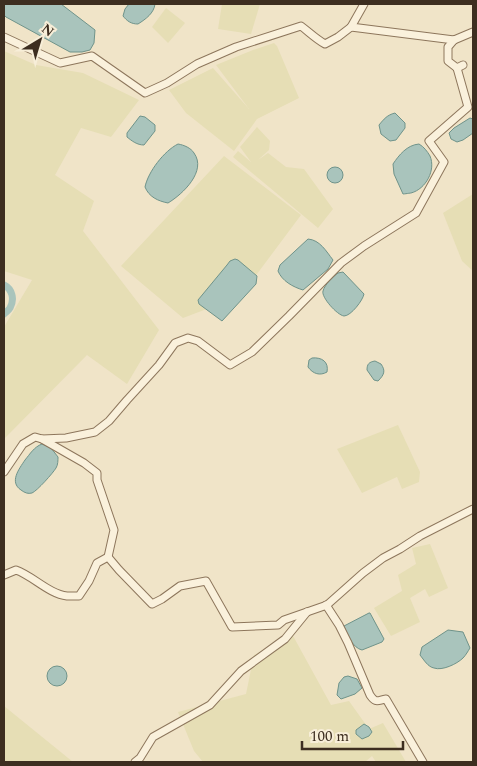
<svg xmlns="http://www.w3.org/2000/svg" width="477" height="766" viewBox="0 0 477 766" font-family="Spectral,serif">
<rect width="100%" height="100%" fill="#f0e4c8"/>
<g fill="#e6deb5">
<path d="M222,4H260L251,34L218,29Z"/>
<path d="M166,8L185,23L168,43L152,27Z"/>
<path d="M274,43L277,46L299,98L257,119L234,151L186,113L169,90L213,68L249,109L216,65L253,50Z"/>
<path d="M4,51L36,65L83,73L139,100L111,137L81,128L55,175L94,201L83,231L159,330L127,384L87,355L4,439V327L32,280L4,271Z"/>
<path d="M257,127L270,141L269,150L258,160L268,153L286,167L304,169L333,209L318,228L233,157L238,151L251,162L240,147Z"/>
<path d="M224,156L301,215L225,317L212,307L183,318L121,266Z"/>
<path d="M473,194V271L462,261L443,213Z"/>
<path d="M398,425L420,472L419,482L402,489L397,477L362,493L337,449Z"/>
<path d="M430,544L448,588L429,597L425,589L410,598L420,622L391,636L374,608L402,591L398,575L416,564L412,548Z"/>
<path d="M292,634L331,705L349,701L369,729L383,723L406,762H376L372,756L365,762H203L194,751L178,712L246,694L254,655Z"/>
<path d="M4,706L73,762H4Z"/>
</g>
<g fill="#a9c4bc" stroke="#6f938a">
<path d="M4,4H61L95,30L94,43L90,50L82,52H70L6,17L4,15Z"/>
<path d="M129,4H155C154,13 146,19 138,24C131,24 127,21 123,16L125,9Z"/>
<path d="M395,113L405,123V128L396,140L390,141L381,134L379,125C384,119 387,115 395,113Z"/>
<path d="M140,116L145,117L155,125V131L144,145C137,145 132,141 127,137V133Z"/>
<path d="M470,118L473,119V133L463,140L457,142L451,139L449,133L454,128Z"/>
<path d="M178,144C184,145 191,148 194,153C207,171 183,194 168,203C158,201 149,197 145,187C148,172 164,151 178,144Z"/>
<path d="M419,144C424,147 427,151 430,156C436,170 426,189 411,193C411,193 404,194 403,194L394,174L393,164C399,155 407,145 419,144Z"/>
<circle cx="335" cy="175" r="8"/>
<path d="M308,239C320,240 326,251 333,260L328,269L303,290C293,287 282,281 278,271L280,265Z"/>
<path d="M235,259L238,260L257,276L256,284L222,321L199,304L198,300L227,265L230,261Z"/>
<path d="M343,272L364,294C363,300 351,316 344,316C337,315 321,297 323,291C325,284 333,277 338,273Z"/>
<path d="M312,358C322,357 329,362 327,372C320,376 313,374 308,367L309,360Z"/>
<path d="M375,361L381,364C386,371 384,375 378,381L374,380L367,370C367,364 369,362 375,361Z"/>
<path d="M42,444L51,448L58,457C58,460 58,465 56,468C53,473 37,491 32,493C28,494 25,493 21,490C9,482 19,469 25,460C30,454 34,447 42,444Z"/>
<path d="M369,613H370L384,639L382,642L362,650C353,648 347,635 344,626Z"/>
<path d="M448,630L463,632L470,648C468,651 466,655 463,658C457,664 442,671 434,668C428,667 424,660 420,655L422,647Z"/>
<circle cx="57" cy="676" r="10"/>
<path d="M348,676L357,679L362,688L355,694L341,699L337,695L339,683L344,677Z"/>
<path d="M364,724L369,727L372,732L369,736L362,739L356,734V730Z"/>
</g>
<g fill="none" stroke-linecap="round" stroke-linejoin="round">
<path stroke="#a9c4bc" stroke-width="7" d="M4,285C12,289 15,299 10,308C9,310 6,312 4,314"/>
<g stroke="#8d765c" stroke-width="9">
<g id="street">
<path d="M351,27L364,4"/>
<path d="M4,37L60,63L92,56L145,93L167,83L197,64L236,47L301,26C309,32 316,39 325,44L338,37L351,27L454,40L473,32"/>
<path d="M454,40L448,47V61L457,68L463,65"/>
<path d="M42,439L84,463L97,473V480L114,530L108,557"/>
<path d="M4,472L23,444L35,437L42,439L66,438L95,432L109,421L127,400L159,365L175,343L188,338L198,341L230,365L252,352L289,316L341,263L364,246L416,213L444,162L429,141L468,107L457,68"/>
<path d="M4,575L16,570C33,576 49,594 67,596C71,596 75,596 79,596L89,581L97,563L108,557L119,570L152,604L162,599L180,586L206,581L232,627L278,625L284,620L327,605L363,573L383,558L400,549L420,536L473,509"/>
<path d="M326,605L339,625L348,643L370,695C376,704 378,700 386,699L423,762"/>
<path d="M135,762L140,758L153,737L210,705L241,671L285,639L307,612"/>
</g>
</g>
<use href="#street" stroke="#faf1dc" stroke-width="7"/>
</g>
<rect width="477" height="766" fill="none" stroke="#3d2e20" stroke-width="10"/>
<g transform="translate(40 40) rotate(38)" stroke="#f7eed8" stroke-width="4" paint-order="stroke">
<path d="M0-4L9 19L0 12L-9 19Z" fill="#3d2e20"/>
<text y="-8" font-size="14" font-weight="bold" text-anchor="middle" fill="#3d2e20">N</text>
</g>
<path d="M302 741v8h101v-8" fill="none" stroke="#3d2e20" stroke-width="2.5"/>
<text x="310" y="741" font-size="15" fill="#3d2e20" stroke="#f7eed8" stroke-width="4" paint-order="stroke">100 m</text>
</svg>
